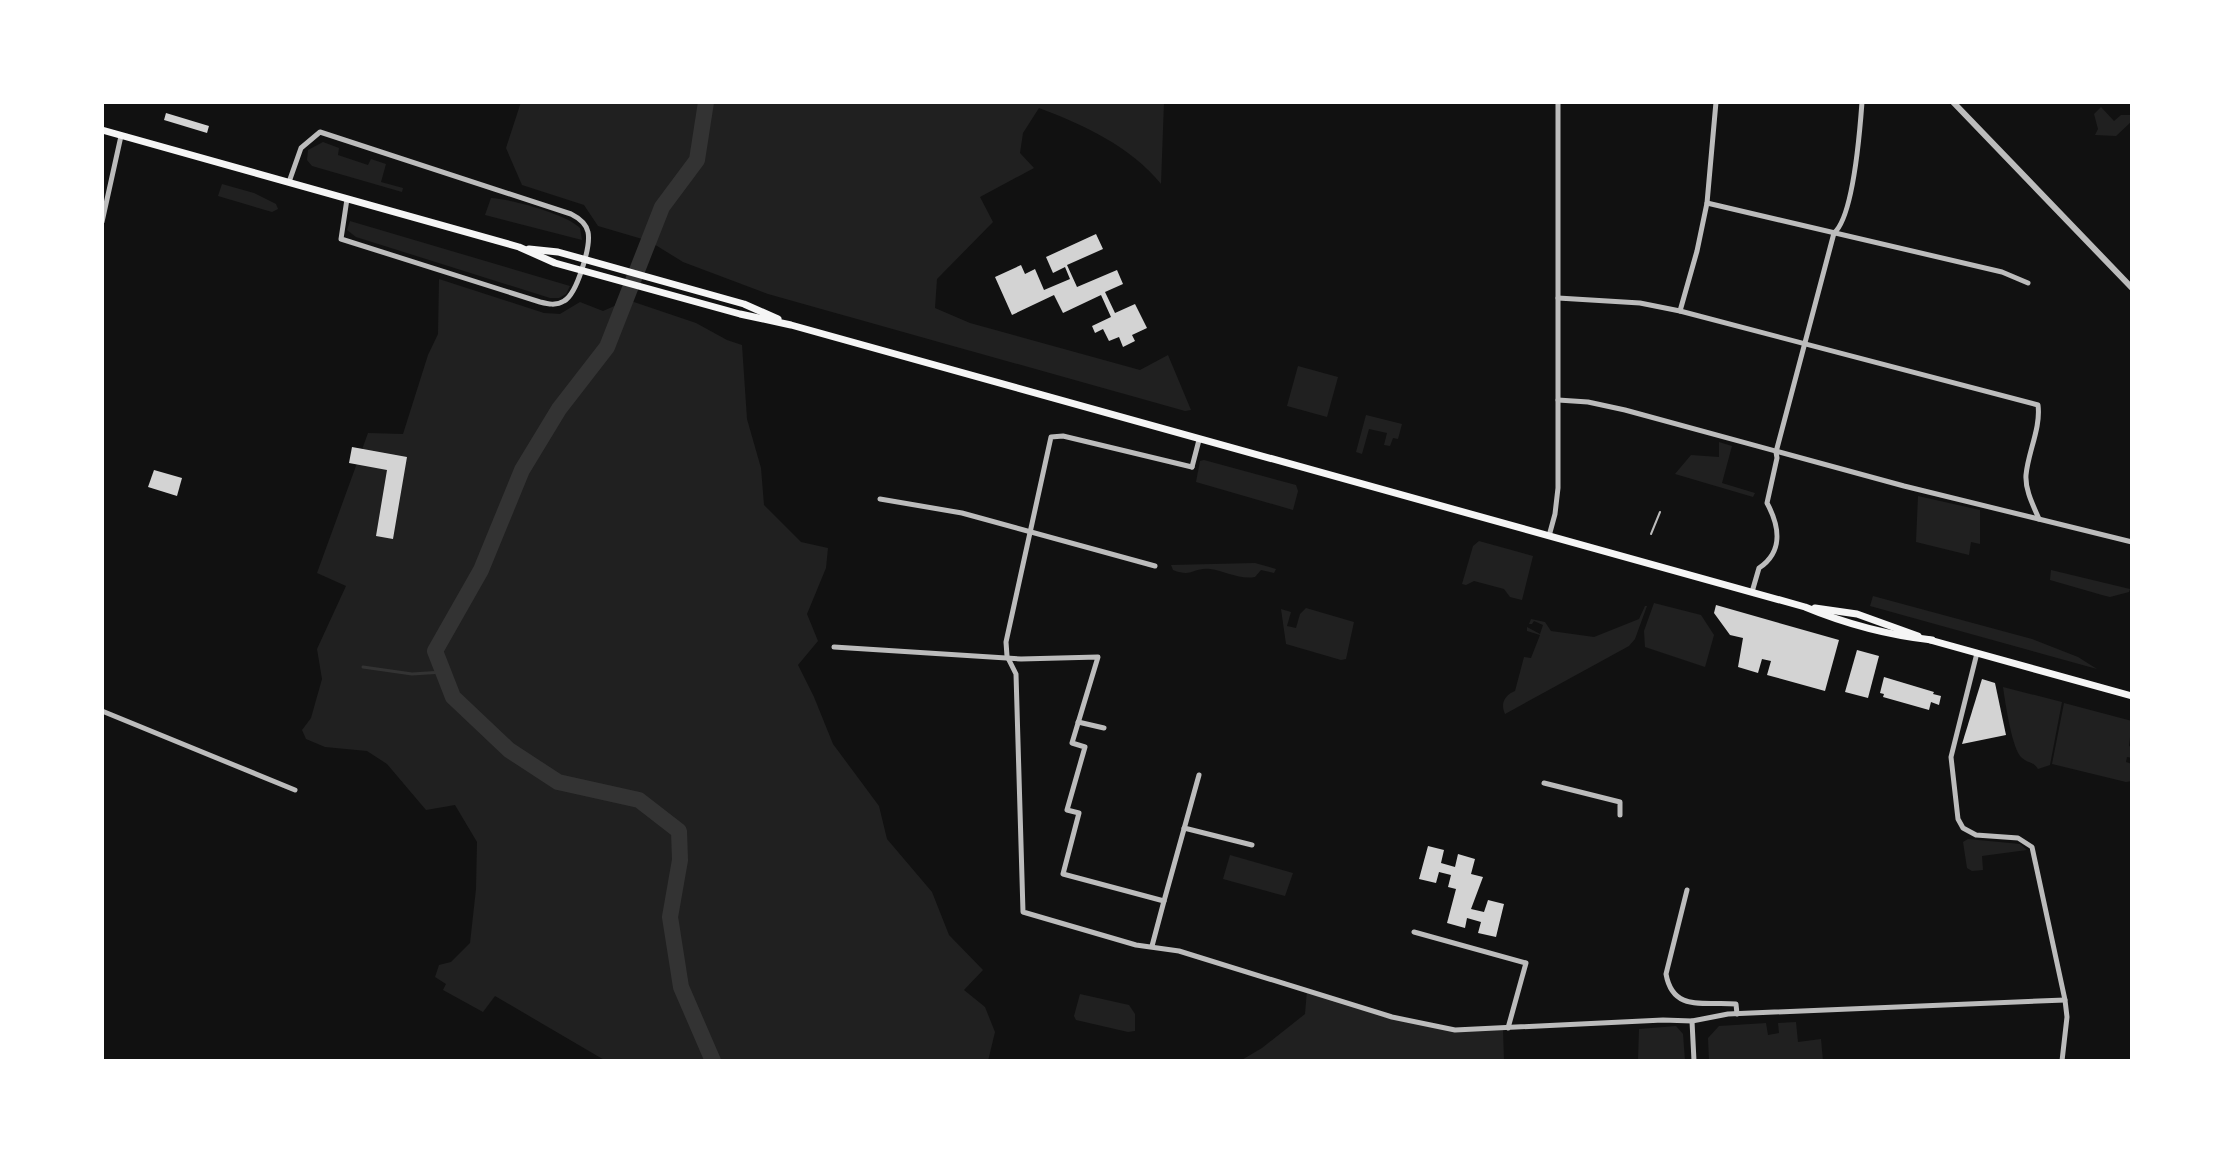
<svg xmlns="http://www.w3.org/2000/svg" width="2234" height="1163" viewBox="0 0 2234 1163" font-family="Manrope,sans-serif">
<rect width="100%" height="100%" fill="#111"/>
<g fill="#202020">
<path d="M521,102H1164L1161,184C1130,146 1084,125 1039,108L1023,133L1020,153L1034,168L980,197L993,222L937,279L935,308L970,323L1140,370L1168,355L1191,410L1185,411L768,294L683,262L649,241L598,226L584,205L522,185L506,148Z"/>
<path d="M2101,107L2114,121L2121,115H2130L2132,121L2116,136L2095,135L2098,129L2094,114Z"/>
<path d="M323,142L339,148L338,155L368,165L371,159L386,164L381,182L403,188L402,192L312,166L307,160L308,150Z"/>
<path d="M222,184L254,193L276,204L278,209L272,212L218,196Z"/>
<path d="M491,198C511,199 566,214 580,228L582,240L485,215Z"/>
<path d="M350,221L570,286L566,294L559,298H550L356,237L347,230Z"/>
<path d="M439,279L544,313L560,314L580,302L603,311L628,300L696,323L727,340L742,345L747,419L761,468L764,505L801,542L828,548L826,568L807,614L818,641L798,665L814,697L833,744L879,806L887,839L932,892L949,935L983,970L964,990L985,1007L995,1032L988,1061H606L495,996L483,1012L443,990L446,984L435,977L439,965L451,962L470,943L476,889L477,842L455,805L426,810L387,764L367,751L325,747L306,739L302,730L311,718L322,679L317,649L346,586L317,573L368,433L403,434L428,355L438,334Z"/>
<path d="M1298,366L1338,377L1327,417L1287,406Z"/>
<path d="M1366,415L1402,424L1398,439L1393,438L1390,446L1384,445L1387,433L1369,429L1362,454L1356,452Z"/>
<path d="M1719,442L1732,446L1722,483L1755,493L1753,497L1675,474L1691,455L1719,457Z"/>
<path d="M1204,460L1296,485L1298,491L1293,510L1196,482L1200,461Z"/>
<path d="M1918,496L1980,510V544L1971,542L1969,555L1916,542Z"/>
<path d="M1479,541L1533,556L1522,600L1510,597L1504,589L1474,581L1466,585L1462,584L1473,546Z"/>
<path d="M1255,563L1276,569L1274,573L1261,570L1255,577C1240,580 1225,571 1210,569C1193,567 1193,578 1173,570L1171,565Z"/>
<path d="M2051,570L2130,589L2129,592L2110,597L2102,595L2050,580Z"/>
<path d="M1873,596L2032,639L2078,657L2097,669L1870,606Z"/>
<path d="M1654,603L1701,615L1714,635L1705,667L1645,647L1644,631Z"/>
<path d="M1645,606H1647L1635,639L1629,646L1505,714C1500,703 1505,695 1515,691L1524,657L1531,658L1540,635L1527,631V627L1540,634L1543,625L1534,621L1532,624H1529L1531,619L1545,622L1551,631L1594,637L1639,619Z"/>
<path d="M1306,608L1354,622L1346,659L1341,660L1286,644L1281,609L1291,612L1287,626L1296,628L1300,614Z"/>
<path d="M2003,687L2062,702L2050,765L2038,769C2033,761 2029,764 2022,758C2012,750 2005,701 2003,687Z"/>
<path d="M2064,703L2132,721L2129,746L2132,747V758L2127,757L2126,762L2132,764V781L2126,782L2052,764Z"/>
<path d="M1968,839L2020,844L2027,850L1982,856L1983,870L1972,871L1967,868L1963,842Z"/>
<path d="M1230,855L1293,873L1285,896L1223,879Z"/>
<path d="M1307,990L1392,1017L1455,1030L1503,1029L1504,1061H1240L1262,1048L1305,1014Z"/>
<path d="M1080,994L1129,1005L1135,1014V1031L1128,1032L1076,1020L1074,1016Z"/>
<path d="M1796,1022L1798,1042L1821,1039L1823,1061H1709L1708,1038L1719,1026L1766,1023L1768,1035L1779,1033L1778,1023Z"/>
<path d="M1676,1026L1683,1034L1685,1061H1638L1639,1029Z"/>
</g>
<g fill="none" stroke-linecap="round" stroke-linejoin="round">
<path stroke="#333" stroke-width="3" d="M363,667L412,674L443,672"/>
<path stroke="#333" stroke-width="16" d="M706,102L697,160L662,207L607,347L559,409L522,470L481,570L435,651L453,697L509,750L558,782L639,800L679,831L680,860L670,917L681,987L713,1061"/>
</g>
<g fill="#d3d3d3">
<path d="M166,113L209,126L207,133L164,120Z"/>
<path d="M1096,234L1103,249L1067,265L1077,287L1117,270L1123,284L1105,292L1115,313L1135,304L1147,328L1132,335L1135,341L1123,347L1119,337L1109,341L1103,329L1095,333L1092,326L1111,317L1101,295L1063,313L1054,295L1012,315L995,277L1021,265L1025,274L1035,269L1044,290L1070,279L1065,267L1053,273L1046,257Z"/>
<path d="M352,447L407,457L393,539L376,536L387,470L349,463Z"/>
<path d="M154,470L182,478L177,496L148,487Z"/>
<path d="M1716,605L1839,640L1825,691L1767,675L1771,661L1762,659L1758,673L1738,667L1743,638L1730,635L1714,613Z"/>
<path d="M1857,650L1879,656L1868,698L1845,692Z"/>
<path d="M1884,677L1934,692L1933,694L1941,696L1939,705L1931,702L1929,710L1883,697L1884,694L1880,693Z"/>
<path d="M1982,679L1995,683L2006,735L1962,744Z"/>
<path d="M1428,846L1444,850L1441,863L1455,867L1458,854L1475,859L1471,874L1483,877L1471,909L1484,912L1488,900L1504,904L1496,937L1478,933L1481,922L1467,918L1465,928L1447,923L1456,889L1448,887L1451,875L1439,872L1436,883L1419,879Z"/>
</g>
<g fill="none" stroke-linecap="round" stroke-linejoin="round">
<path stroke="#bcbcbc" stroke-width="2" d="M1651,534L1660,512"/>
<g stroke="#bcbcbc" stroke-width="5">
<path d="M289,182L301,148L320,132L571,214C579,218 586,223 588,232C591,246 577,294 564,301C556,306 548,304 540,302L341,239L347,199"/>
<path d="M1707,203L2002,272L2028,283"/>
<path d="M102,222L121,136"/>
<path d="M1558,298L1640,303L1680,311L2038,405C2041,428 2028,452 2026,475C2025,490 2033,505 2039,519"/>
<path d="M1680,311L1697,251L1707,203L1716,102"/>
<path d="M1558,400L1588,402L1625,410L1904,486L2132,542"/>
<path d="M1192,467L1063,436L1051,437L1006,642L1007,656L1016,674L1023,912L1136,945L1179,951L1392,1017L1455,1030L1663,1020L1692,1021L1728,1014L2065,1000"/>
<path d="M1192,467L1199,440"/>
<path d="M880,499L962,513L1155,566"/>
<path d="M1549,536L1555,514L1558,488V102"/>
<path d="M1752,592L1759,568C1783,552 1780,527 1767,503L1777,458L1776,452L1834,233C1854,216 1860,129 1862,102"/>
<path d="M834,647L1021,659L1098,657L1072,743L1085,747L1067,810L1079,813L1063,874L1164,901L1152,946"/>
<path d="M1977,653L1951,757L1958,819L1963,828L1976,835L2018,838L2032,847L2065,1000L2067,1017L2062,1061"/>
<path d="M102,711L295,790"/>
<path d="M1078,722L1104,728"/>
<path d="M1544,783L1620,802V815"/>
<path d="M1184,828L1252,845"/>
<path d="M1687,890L1666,974C1673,1013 1705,1001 1736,1004L1737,1014"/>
<path d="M1164,901L1199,775"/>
<path d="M1414,932L1526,963L1508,1028"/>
<path d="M1692,1021L1694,1061"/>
</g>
<path stroke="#bcbcbc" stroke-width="6" d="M1953,102L2132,288"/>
<g stroke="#f5f5f5" stroke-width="7">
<path d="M102,130L519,247L555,263L740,314L791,325L1805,607C1846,624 1887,635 1932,640"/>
<path d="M529,249L558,252L744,304L778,319"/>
<path d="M1815,608L1857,614L1918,636"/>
<path d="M1930,640L2132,696"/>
</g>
</g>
<rect width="2234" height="1163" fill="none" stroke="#ffffff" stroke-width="208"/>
</svg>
